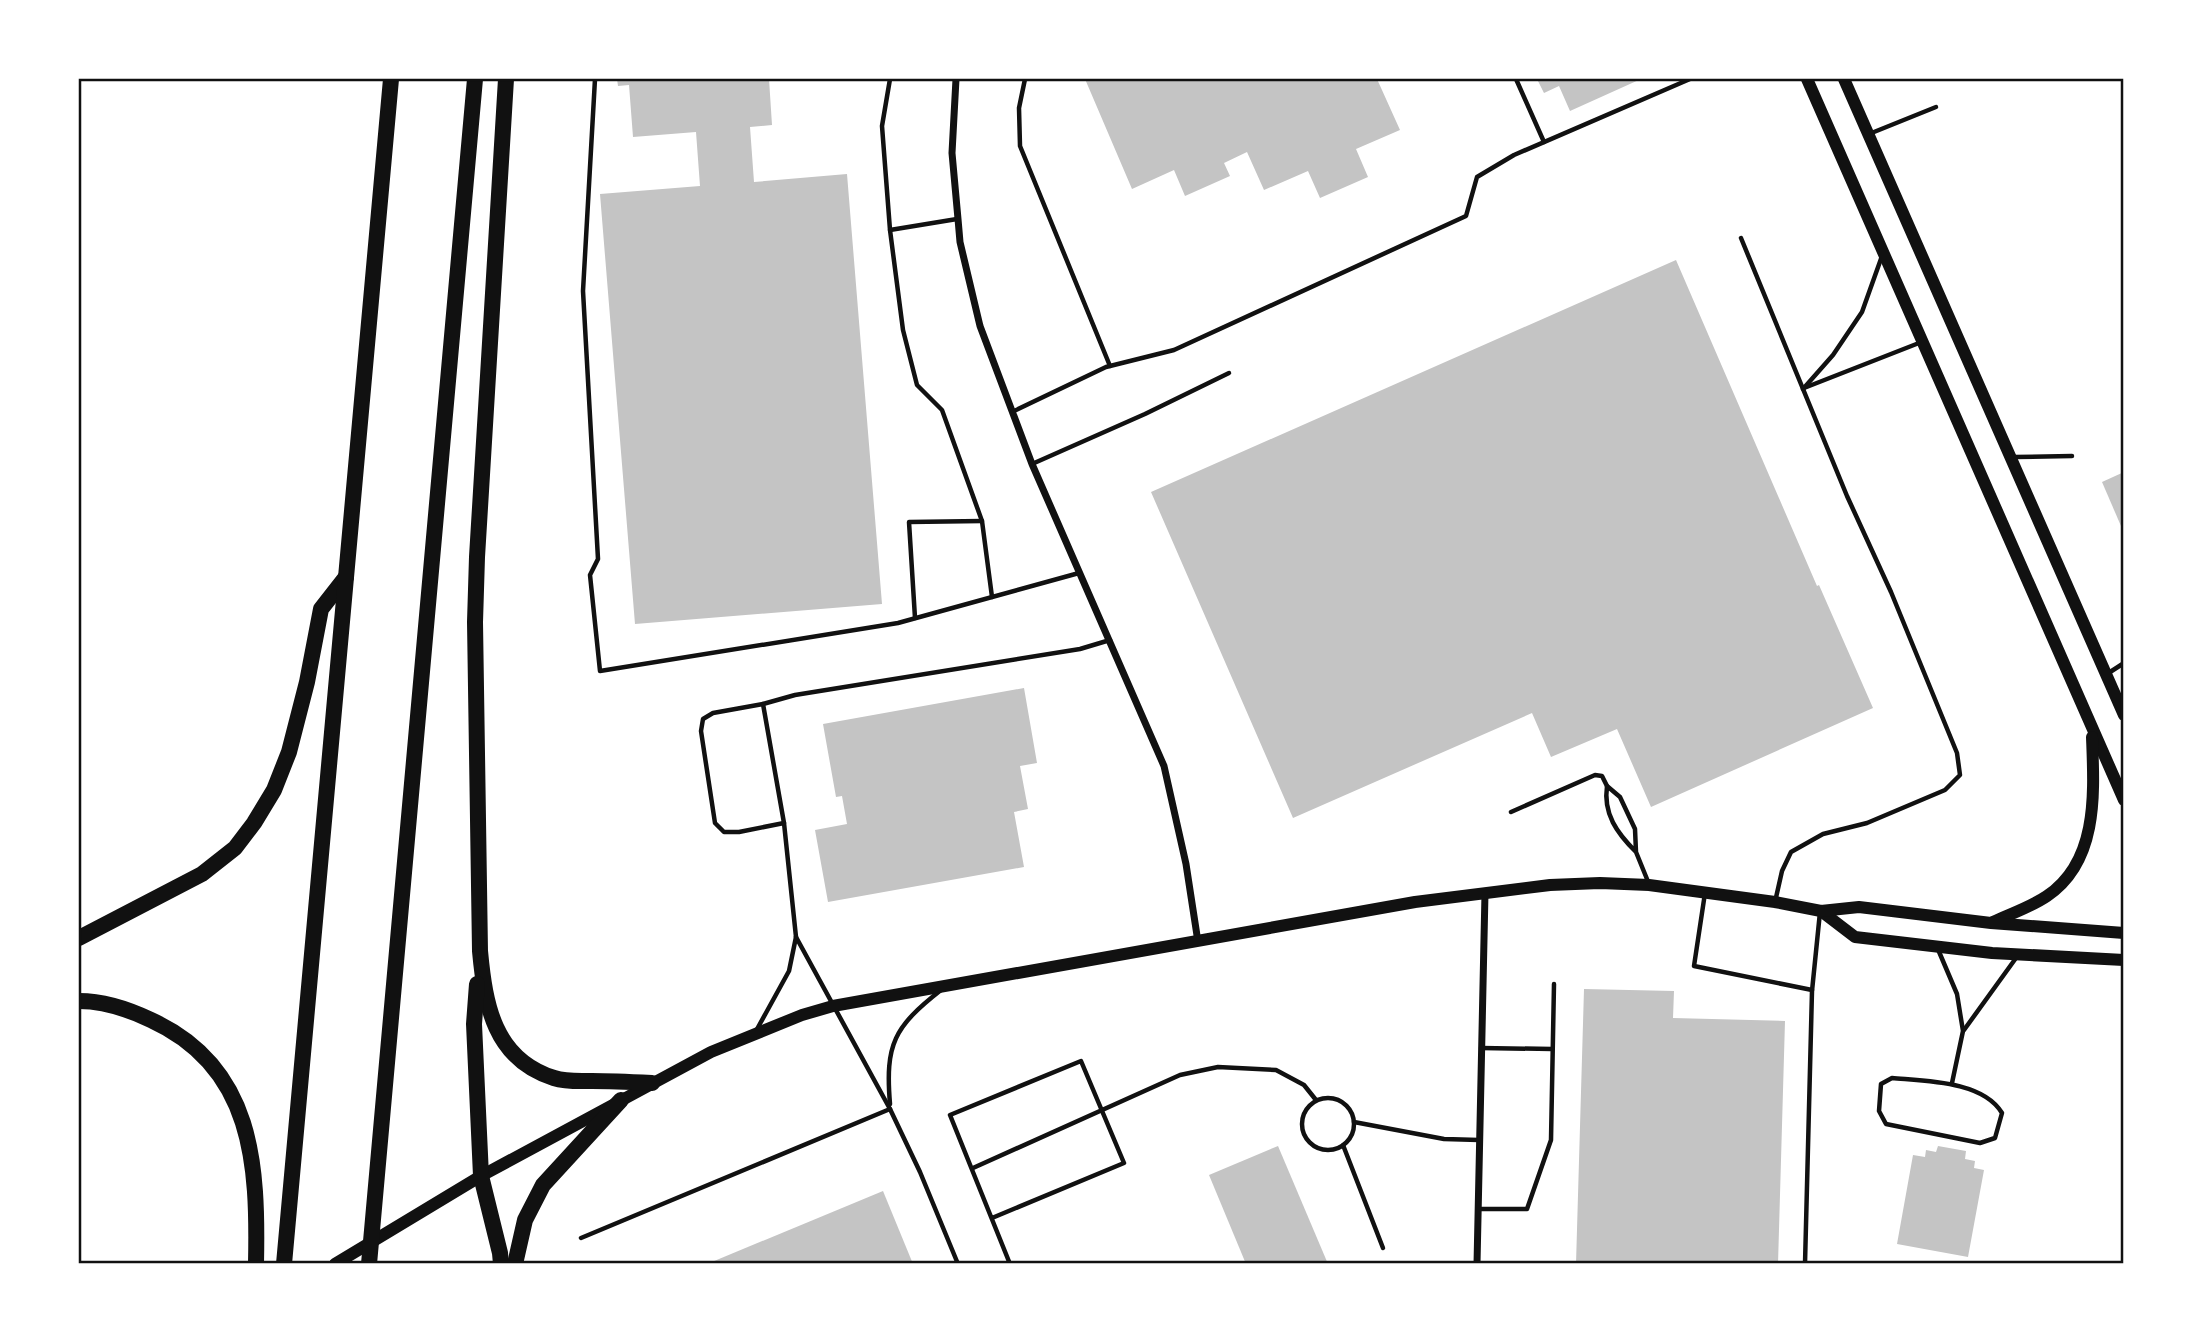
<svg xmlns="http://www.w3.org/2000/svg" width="2203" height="1343" viewBox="0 0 2203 1343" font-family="'Libre Baskerville',serif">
<rect width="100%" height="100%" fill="#fff"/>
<g fill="#c4c4c4">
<path d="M617,79H769L772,125L750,127L754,182L847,174L882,604L635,624L600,194L700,186L696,132L633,137L629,85L618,86Z"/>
<path d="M1085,79H1377L1400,130L1356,149L1368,177L1320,198L1308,171L1264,190L1247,152L1224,163L1230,176L1185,196L1174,170L1132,189Z"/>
<path d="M1537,79H1641L1570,111L1559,86L1544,93Z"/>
<path d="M1676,260L1817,586L1819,585L1873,708L1651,807L1617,729L1551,757L1532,713L1293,818L1151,492Z"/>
<path d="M2124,472V533L2102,482Z"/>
<path d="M1024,688L1037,763L1020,766L1028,809L1014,812L1024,867L828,902L815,830L847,824L842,796L836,797L823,724Z"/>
<path d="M1584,989L1674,991L1673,1018L1785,1021L1778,1264H1576Z"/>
<path d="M1278,1146L1328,1264H1246L1209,1175Z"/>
<path d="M1938,1146L1966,1151L1965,1159L1975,1161L1974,1168L1984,1170L1968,1257L1897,1244L1913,1155L1925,1157L1926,1150L1936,1152Z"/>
<path d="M883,1191L913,1264H707Z"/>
</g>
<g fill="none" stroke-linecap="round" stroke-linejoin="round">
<g stroke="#111" stroke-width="4.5">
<path d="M595,79L583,291L598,559L590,575L600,671L898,623L1079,573"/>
<path d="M890,79L882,126L890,230L903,330L917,385L942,410L982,521L992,597"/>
<path d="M1025,79L1019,108L1020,146L1110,366"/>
<path d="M1516,79L1544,142"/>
<path d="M1869,134L1936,107"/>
<path d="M890,230L957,219"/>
<path d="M1741,238L1847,496L1891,592L1957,753L1960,775L1945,790L1867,823L1823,834L1791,852L1782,871L1775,902"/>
<path d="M1804,388L1919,343"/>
<path d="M1803,389L1833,355L1862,312L1882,256"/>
<path d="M1012,412L1106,367L1174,350L1466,216L1477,177L1514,155L1690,79"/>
<path d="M2014,457L2072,456"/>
<path d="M1032,464L1145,414L1229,373"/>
<path d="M915,618L909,522L982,521"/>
<path d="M2107,674L2124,663"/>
<path d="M763,704L713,713L703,719L701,731L715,823L724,832H739L784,823"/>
<path d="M1511,812L1595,775L1602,776L1607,786"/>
<path d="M1636,852C1617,833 1603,814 1607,786L1620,797L1635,829L1636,852L1649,884"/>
<path d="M1705,893L1694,966L1812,990"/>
<path d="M796,937L890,1109L920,1172L958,1264"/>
<path d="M1937,947L1957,994L1963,1031L1952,1083"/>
<path d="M1964,1030L2016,958"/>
<path d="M756,1031L789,971L796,937L784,823L763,704L795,695L1080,649L1110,640"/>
<path d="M1481,1048L1552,1049"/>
<path d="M1892,1078C1926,1081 1983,1081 2002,1113L1995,1138L1980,1143L1886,1124L1879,1111L1881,1084Z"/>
<circle cx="1328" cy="1124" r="26"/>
<path d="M890,1104C885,1044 894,1027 941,990"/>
<path d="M1354,1122L1444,1139L1479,1140"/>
<path d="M1343,1145L1383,1248"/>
<path d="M973,1168L1180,1075L1218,1067L1276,1070L1304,1085L1316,1100"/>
<path d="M1479,1209H1527L1551,1140L1554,984"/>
<path d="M992,1218L1124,1163L1081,1061L950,1115L1010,1264"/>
<path d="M581,1238L890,1109"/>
<path d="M1805,1264L1812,991L1820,912"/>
</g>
<g stroke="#111" stroke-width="7">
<path d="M956,79L952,153L958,219L960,242L980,326L1032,464L1164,766L1186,864L1198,942"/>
<path d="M1477,1264L1485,893"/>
</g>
<g stroke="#111" stroke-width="12">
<path d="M1807,79L2124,800"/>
<path d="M1844,79L2124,715"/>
<path d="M1821,911L1855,937L1992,953L2124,960"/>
<path d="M1993,922C2010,914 2031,907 2047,896C2099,861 2094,792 2092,737"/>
<path d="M335,1264L481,1176L711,1052L802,1015L833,1006L1415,902L1550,885L1600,883L1649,885L1775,902L1821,911L1859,907L1991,923L2124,933"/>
</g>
<g stroke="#111" stroke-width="16">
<path d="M506,79L477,557L475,622L480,951C485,1005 494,1059 554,1078C566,1082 579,1081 592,1081C612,1081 632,1082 652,1083"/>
<path d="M79,938L202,874L235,848L254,823L274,790L289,752L307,682L321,609L346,577"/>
<path d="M477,984L474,1024L481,1176L500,1253L501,1264"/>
<path d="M79,1001C104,1001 128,1009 151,1020C254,1067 258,1165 256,1264"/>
<path d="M284,1264L391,79"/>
<path d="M369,1264L475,79"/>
<path d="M515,1264L525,1220L543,1185L621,1100"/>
</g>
</g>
<rect width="2203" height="1343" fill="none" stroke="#ffffff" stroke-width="161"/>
<rect x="80" y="80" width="2042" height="1182" fill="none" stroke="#111" stroke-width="2.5"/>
</svg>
